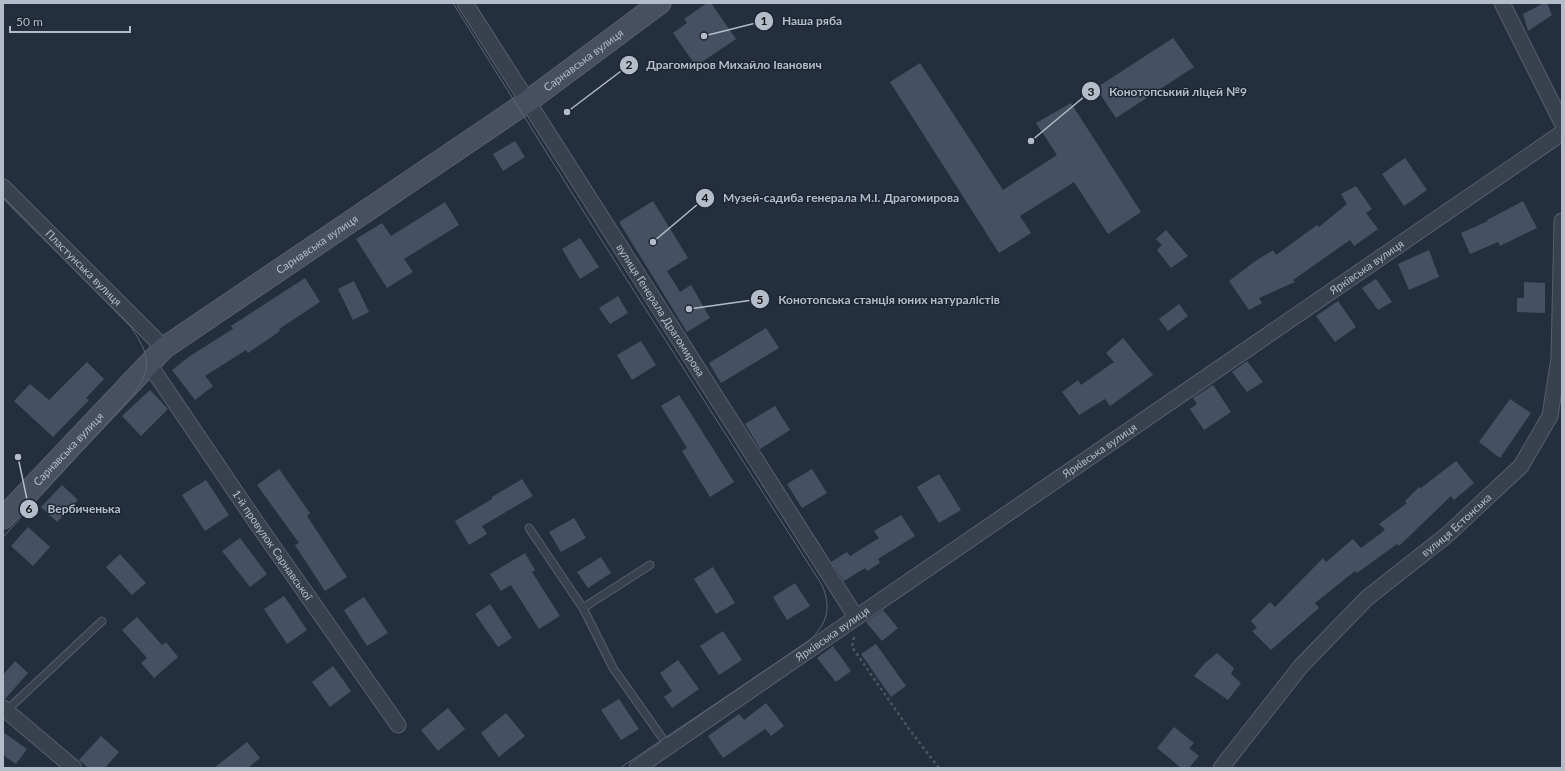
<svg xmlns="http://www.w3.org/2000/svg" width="1565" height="771" viewBox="0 0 1565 771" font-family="Lato,sans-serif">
<rect width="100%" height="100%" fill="#242f3e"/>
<g fill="#455162">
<path d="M707,3H711L736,39L696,66L673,33L687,23L684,19Z"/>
<path d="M1544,3H1547L1552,15L1528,31L1523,14Z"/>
<path d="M1173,38L1194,67L1116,118L1096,88Z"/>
<path d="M920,63L1003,190L1057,155L1036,123L1071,103L1141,212L1108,234L1074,182L1020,216L1031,233L999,253L890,82Z"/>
<path d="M515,141L525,157L503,171L493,154Z"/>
<path d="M1405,158L1427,190L1404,206L1382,174Z"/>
<path d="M1356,186L1372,209L1366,213L1378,229L1354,246L1350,240L1293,280L1295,282L1259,298L1262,303L1249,310L1229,281L1254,262L1273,250L1276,255L1317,225L1319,227L1347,204L1341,194Z"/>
<path d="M653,201L688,258L667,271L680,292L691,285L710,318L687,332L619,222Z"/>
<path d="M1523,201L1537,228L1500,246L1498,242L1470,254L1461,233L1488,221L1487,220Z"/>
<path d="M445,202L459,225L404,259L413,272L387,288L356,239L382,223L391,236Z"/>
<path d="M1166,230L1188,256L1171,268L1157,250L1162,245L1156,239Z"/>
<path d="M580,238L599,267L580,279L562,249Z"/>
<path d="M1429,250L1439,277L1409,290L1398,264Z"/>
<path d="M305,278L320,302L279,329L280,331L248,353L246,350L205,376L213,386L195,400L172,370L190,356L233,329L231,326Z"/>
<path d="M1376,279L1392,302L1378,310L1362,288Z"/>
<path d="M354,281L369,312L353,320L338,289Z"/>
<path d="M1524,282L1545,283V313L1517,312V298H1524Z"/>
<path d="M618,296L628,313L610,324L599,308Z"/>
<path d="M1338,301L1356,327L1335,342L1316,316Z"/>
<path d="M1179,304L1188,316L1168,331L1159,319Z"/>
<path d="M766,328L779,348L721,383L709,363Z"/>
<path d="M1123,338L1153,375L1110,406L1105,399L1079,415L1062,392L1078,380L1081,385L1114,362L1106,353Z"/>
<path d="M641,341L656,365L632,380L617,355Z"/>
<path d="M1247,361L1263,382L1247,392L1232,372Z"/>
<path d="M87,362L104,379L86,398L89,400L53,437L14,401L30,384L49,400Z"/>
<path d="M1213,385L1231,412L1204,430L1190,409L1197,404L1193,398Z"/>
<path d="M150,390L168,409L141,436L122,416Z"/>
<path d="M679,395L734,482L710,497L682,451L687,448L661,406Z"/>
<path d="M1510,399L1531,413L1500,458L1479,442Z"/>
<path d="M775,406L790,430L760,449L745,424Z"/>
<path d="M1456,461L1474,483L1454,500L1451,496L1399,546L1397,544L1357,573L1355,571L1315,603L1319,608L1271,650L1252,631L1257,628L1251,621L1270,602L1275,607L1323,558L1326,562L1353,539L1361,548L1385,530L1379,524L1407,503L1405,501L1419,487L1421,488Z"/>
<path d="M279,469L310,513L307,516L347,577L325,591L295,545L299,543L257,485Z"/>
<path d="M812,469L827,493L802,508L787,484Z"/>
<path d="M939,474L961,510L939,523L917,487Z"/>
<path d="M522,479L533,496L482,526L487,534L469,545L455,521L492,499V497Z"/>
<path d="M206,480L229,515L205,531L182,495Z"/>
<path d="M62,485L78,500L57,522L41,507Z"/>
<path d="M901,515L915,536L878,559L880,563L867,571L865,568L844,581L831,562L847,552L850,556L879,538L874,531Z"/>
<path d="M574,518L586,538L561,552L549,532Z"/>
<path d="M28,527L50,547L33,566L11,546Z"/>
<path d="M240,538L267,574L250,587L222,551Z"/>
<path d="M525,553L535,570L532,572L560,616L539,629L511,585L501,591L490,574Z"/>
<path d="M120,554L146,583L132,595L106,567Z"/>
<path d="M601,557L611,573L588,588L577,572Z"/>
<path d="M713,567L735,603L716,614L694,579Z"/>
<path d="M795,583L810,606L787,620L773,597Z"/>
<path d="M284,596L307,630L287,644L264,609Z"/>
<path d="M364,597L388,633L367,646L344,610Z"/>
<path d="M490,604L512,638L498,647L475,614Z"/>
<path d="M883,610L898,628L882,641L866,622Z"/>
<path d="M137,617L162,645L166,642L178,657L154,678L141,663L147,658L122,630Z"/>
<path d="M723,631L742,660L719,675L700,646Z"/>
<path d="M876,644L906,686L891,697L861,654Z"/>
<path d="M833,646L851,671L836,682L817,658Z"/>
<path d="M1217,653L1234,668L1231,674L1241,683L1228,700L1194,676L1204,664Z"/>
<path d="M678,660L699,689L672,708L664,697L672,691L660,673Z"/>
<path d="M15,661L28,673L5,699H3V675Z"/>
<path d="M333,666L351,691L330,707L312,682Z"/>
<path d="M619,699L639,729L621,740L601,710Z"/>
<path d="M766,703L784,726L771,736L765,729L723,758L708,736L739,714L744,720Z"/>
<path d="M448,708L465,729L438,751L421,730Z"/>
<path d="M506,713L525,736L499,757L481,733Z"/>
<path d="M1174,727L1194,743L1189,748L1199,756L1189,768H1181L1157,748Z"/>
<path d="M3,732L27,749L16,764L3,755Z"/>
<path d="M101,736L119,752L105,768H88L79,760Z"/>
<path d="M247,742L260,758L248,768H214Z"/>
</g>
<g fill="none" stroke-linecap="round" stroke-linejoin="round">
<g stroke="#565f6c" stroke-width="9">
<g id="lane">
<path d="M529,528L583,608L613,668L668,746"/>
<path d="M583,608L650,565"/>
<path d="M6,711L102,621"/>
</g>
</g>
<g stroke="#565f6c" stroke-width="17">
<g id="street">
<path id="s1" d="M465,3L856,617"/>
<path d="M1502,3L1562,123"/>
<path id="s2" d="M3,187L164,348"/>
<path id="s3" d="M149,364L258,525L398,725"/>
<path d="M3,708L74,768"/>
<path id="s4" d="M637,768L1562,133"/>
<path id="s5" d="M1221,768L1301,666L1367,598L1447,535L1521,466L1550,416L1559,358L1562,221"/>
</g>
</g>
<g stroke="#565f6c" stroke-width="23">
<g id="secondary">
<path id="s6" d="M3,518L164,348L527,102L660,3"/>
</g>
</g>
<path stroke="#44595c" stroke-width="2.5" stroke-dasharray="3 3" stroke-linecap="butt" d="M854,637L852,647L909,729L939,768"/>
<use href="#lane" stroke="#38414e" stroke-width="7"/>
<use href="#street" stroke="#38414e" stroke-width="15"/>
<use href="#secondary" stroke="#465061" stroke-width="21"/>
<g stroke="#5a6575" stroke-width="1">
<path d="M453,3L597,233L822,585C832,609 827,623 809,641L620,768"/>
<path d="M3,197L131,327C149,354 153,366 134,394L3,537"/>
</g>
</g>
<g text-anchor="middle" stroke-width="3" stroke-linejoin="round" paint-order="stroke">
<g font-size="11" fill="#b4bcc9" stroke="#1d2633">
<text dy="4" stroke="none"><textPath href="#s6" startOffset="743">Сарнавська вулиця</textPath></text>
<text dy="4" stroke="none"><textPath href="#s6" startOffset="419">Сарнавська вулиця</textPath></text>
<text dy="4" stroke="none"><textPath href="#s4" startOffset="885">Ярківська вулиця</textPath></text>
<text dy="4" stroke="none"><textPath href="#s2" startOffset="114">Пластунська вулиця</textPath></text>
<text dy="4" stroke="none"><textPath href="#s1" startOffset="364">вулиця Генерала Драгомирова</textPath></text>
<text dy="4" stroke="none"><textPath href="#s6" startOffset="95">Сарнавська вулиця</textPath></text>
<text dy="4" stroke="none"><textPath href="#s4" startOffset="561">Ярківська вулиця</textPath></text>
<text dy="4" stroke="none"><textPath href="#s5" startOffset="340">вулиця Естонська</textPath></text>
<text dy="4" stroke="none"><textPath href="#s3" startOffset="219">1-й провулок Сарнавської</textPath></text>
<text dy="4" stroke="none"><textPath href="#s4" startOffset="237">Ярківська вулиця</textPath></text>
</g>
</g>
<path fill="none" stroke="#b4bcc9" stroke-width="1.5" d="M704 36L764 21M567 112L629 65M1031 141L1091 91M653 242L705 198M689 309L760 299M18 457L29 509"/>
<g fill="#b4bcc9" stroke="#1d2633" stroke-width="1.5">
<circle cx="704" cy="36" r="4"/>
<circle cx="567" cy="112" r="4"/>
<circle cx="1031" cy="141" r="4"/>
<circle cx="653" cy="242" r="4"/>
<circle cx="689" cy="309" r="4"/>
<circle cx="18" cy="457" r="4"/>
<circle cx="764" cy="21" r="10"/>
<circle cx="629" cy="65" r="10"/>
<circle cx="1091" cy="91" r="10"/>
<circle cx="705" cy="198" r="10"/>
<circle cx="760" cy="299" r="10"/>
<circle cx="29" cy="509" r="10"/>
</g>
<g font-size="12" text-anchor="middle" font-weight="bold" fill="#111">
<text x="764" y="25">1</text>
<text x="629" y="69">2</text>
<text x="1091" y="96">3</text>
<text x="705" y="202">4</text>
<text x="760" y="304">5</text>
<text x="29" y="513">6</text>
</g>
<g font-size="12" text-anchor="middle" font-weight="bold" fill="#b4bcc9" stroke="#1d2633" stroke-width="3" stroke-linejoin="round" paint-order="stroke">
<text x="812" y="25">Наша ряба</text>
<text x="734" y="69">Драгомиров Михайло Іванович</text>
<text x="1178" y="96">Конотопський ліцей №9</text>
<text x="841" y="202">Музей-садиба генерала М.І. Драгомирова</text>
<text x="889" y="304">Конотопська станція юних натуралістів</text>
<text x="84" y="513">Вербиченька</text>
</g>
<rect width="1565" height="771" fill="none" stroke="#b4bcc9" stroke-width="8"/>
<path d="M10 26v6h120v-6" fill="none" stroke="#b4bcc9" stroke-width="2"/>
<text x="16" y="26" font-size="12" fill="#b4bcc9" stroke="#1d2633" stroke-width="3" paint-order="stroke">50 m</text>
</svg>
